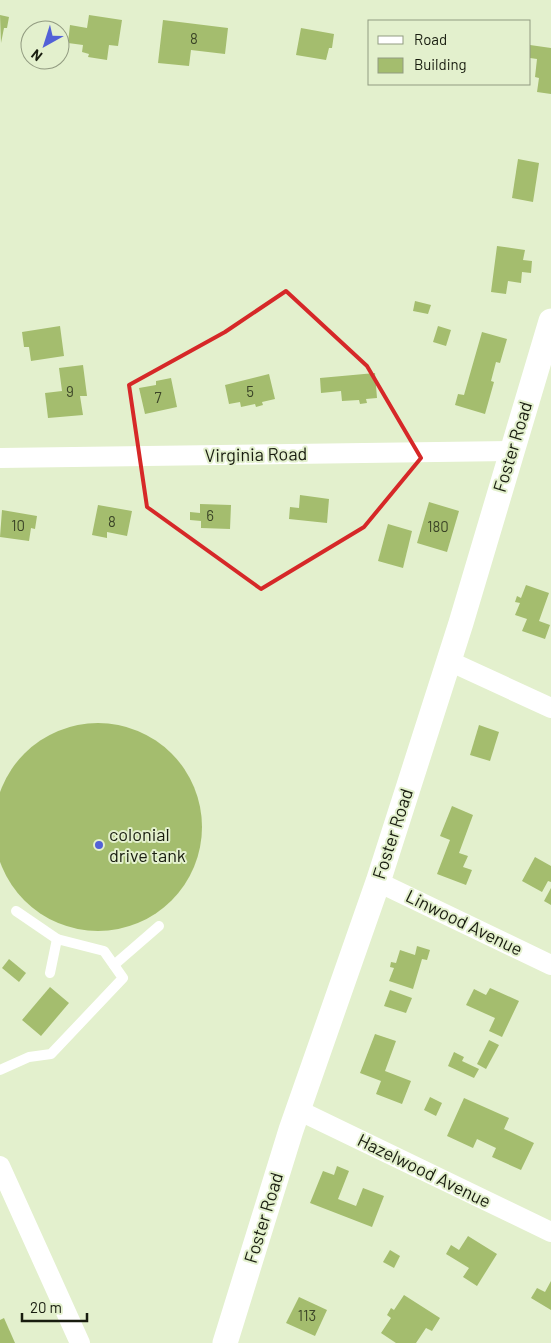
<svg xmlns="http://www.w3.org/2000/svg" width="551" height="1343" viewBox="0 0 551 1343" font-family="Barlow,sans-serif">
<rect width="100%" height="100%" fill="#e3f0cd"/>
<g fill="#a4bd6e">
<path d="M0,15L9,17L7,28H4L1,43Z"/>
<path d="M89,15L122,20L118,46L109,45L107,60L88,57L89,54L82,52L83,45L68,43L70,25L87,28Z"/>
<path d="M163,20L228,28L225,54L191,50L189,66L158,63Z"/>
<path d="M301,28L334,34L332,48H329L326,60L296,55Z"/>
<path d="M530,45L551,48V94L537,92L539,78L535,77L537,59L530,58Z"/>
<path d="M518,159L539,163L533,202L512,198Z"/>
<path d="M497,246L525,250L523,260L532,261L531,273L522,272L521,283L508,281L506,294L491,292Z"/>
<path d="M415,301L431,305L428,314L413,311Z"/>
<path d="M60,326L64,356L31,361L29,347H24L22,332Z"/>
<path d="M438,326L451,330L446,346L433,342Z"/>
<path d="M482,332L507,339L500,363L496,362L491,381L494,382L485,414L455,405L458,394L464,395Z"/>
<path d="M83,365L87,396H80L83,415L48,418L45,393L62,391L59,368Z"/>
<path d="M375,373L377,398L366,399L367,403L360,404L359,400L342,401L341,391L321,393L320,378Z"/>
<path d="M269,374L275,399L262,402L263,405L256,407L255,404L241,407L240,402L229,404L225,385Z"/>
<path d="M171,378L177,407L145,414L139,388L156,385V381Z"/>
<path d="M300,495L329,499L327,523L289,519L290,507L299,508Z"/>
<path d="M429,502L459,511L447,552L417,543Z"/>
<path d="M200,504L231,505L230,529L201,528V521L190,520V512L200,513Z"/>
<path d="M98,505L132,511L127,536L107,532V538L92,535Z"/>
<path d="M2,510L37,516L35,529L31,528L29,541L0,537Z"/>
<path d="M388,524L412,531L403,568L378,561Z"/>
<path d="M526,585L549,593L539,621L550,625L545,639L522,631L527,619L515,615L520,603L515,602L517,596L521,598Z"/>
<circle cx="98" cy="827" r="104"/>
<path d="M479,725L499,732L490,761L470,755Z"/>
<path d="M452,806L473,815L459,853L468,856L463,867L472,870L466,885L437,874L450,840L440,836Z"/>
<path d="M535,857L551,866V882L548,881L542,892L522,881Z"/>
<path d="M551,888V905L544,901Z"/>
<path d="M417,946L430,950L427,960L422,959L413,989L389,981L394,968L390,967L391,962L396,963L400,950L415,955Z"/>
<path d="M9,959L26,973L19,982L2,968Z"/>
<path d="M50,987L69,1003L41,1036L22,1020Z"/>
<path d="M490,988L519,1001L502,1037L489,1031L495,1018L466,1005L474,989L486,995Z"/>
<path d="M390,990L412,998L406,1013L384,1006Z"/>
<path d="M375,1034L396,1041L385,1071L411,1081L402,1104L376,1094L381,1081L360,1073Z"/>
<path d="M489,1040L499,1045L486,1069L477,1064Z"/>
<path d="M454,1052L464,1057L462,1061L479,1069L474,1078L448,1066Z"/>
<path d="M430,1097L442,1103L436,1116L424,1110Z"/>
<path d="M464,1098L509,1118L504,1129L534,1143L521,1170L492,1157L496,1148L477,1139L473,1148L447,1136Z"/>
<path d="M337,1166L349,1171L338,1199L356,1206L363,1188L384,1196L372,1227L310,1203L323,1171L334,1175Z"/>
<path d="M468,1236L497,1254L477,1286L463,1277L469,1268L446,1254L451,1245L459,1250Z"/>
<path d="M390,1250L400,1256L394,1268L383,1262Z"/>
<path d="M551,1281V1310L531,1298L537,1288L545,1292Z"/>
<path d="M404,1295L440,1318L432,1331L426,1328L416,1343H396L381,1333L391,1318L387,1315L391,1308L394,1310Z"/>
<path d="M299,1297L327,1310L315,1336L286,1323Z"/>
<path d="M4,1318L15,1343H0V1320Z"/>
</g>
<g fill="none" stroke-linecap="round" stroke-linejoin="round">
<g stroke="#fff" stroke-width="10">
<path d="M16,911L57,939"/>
<path d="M114,965L159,926"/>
<path d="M0,1070L29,1057L51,1054L123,978L104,951L57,939L50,973"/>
</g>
<g stroke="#fff" stroke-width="20">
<path d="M0,458L512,451"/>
<path d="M449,661L551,708"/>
<path d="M378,882L551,965"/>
<path d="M298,1110L551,1232"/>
<path d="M0,1166L80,1343"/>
</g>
<path stroke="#fff" stroke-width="25" d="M225,1343L291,1130L378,882L461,623L551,321"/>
</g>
<path fill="none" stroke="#d62828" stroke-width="4" stroke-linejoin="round" d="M286,291L367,366L421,458L364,527L261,589L147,507L129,385L225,332Z"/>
<circle fill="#5261d7" stroke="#e3f0cd" stroke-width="2" cx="99" cy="845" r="5"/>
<g text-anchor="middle" stroke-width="4" stroke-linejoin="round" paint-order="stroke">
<g font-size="15" fill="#3b4427">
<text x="194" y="44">8</text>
<text x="70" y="397">9</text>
<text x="250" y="397">5</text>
<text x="158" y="403">7</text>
<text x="210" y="521">6</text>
<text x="112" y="527">8</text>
<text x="18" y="531">10</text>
<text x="438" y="532">180</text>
<text x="307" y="1321">113</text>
</g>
<g font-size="18" fill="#181c0f" stroke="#e3f0cd">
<text transform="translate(513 447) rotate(-73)" y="6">Foster Road</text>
<text transform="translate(256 455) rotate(-1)" y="6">Virginia Road</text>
<text transform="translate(393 834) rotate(-72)" y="6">Foster Road</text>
<text transform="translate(464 923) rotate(26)" y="6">Linwood Avenue</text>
<text transform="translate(424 1171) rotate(26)" y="6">Hazelwood Avenue</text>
<text transform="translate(264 1218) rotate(-73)" y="6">Foster Road</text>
</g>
<g font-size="18" fill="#181c0f" stroke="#e3f0cd" text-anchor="start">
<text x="109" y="841">colonial<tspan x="109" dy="21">drive tank</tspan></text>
</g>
</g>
<rect x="368" y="20" width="162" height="65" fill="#e3f0cd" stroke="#929b81"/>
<rect x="378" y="36" width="25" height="8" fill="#ffffff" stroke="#929b81"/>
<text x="414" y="45" font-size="15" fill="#181c0f">Road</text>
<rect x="378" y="58" width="25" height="15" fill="#a4bd6e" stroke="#929b81"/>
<text x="414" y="70" font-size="15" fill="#181c0f">Building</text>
<g transform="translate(45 45) rotate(219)"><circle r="24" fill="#e3f0cd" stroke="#929b81"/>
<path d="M0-4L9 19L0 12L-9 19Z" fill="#5261d7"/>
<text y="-8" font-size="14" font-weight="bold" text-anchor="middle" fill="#181c0f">N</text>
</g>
<path d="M22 1313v8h65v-8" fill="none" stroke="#181c0f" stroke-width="2.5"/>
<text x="30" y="1313" font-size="15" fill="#181c0f" stroke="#e3f0cd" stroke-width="4" paint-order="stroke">20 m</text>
</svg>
